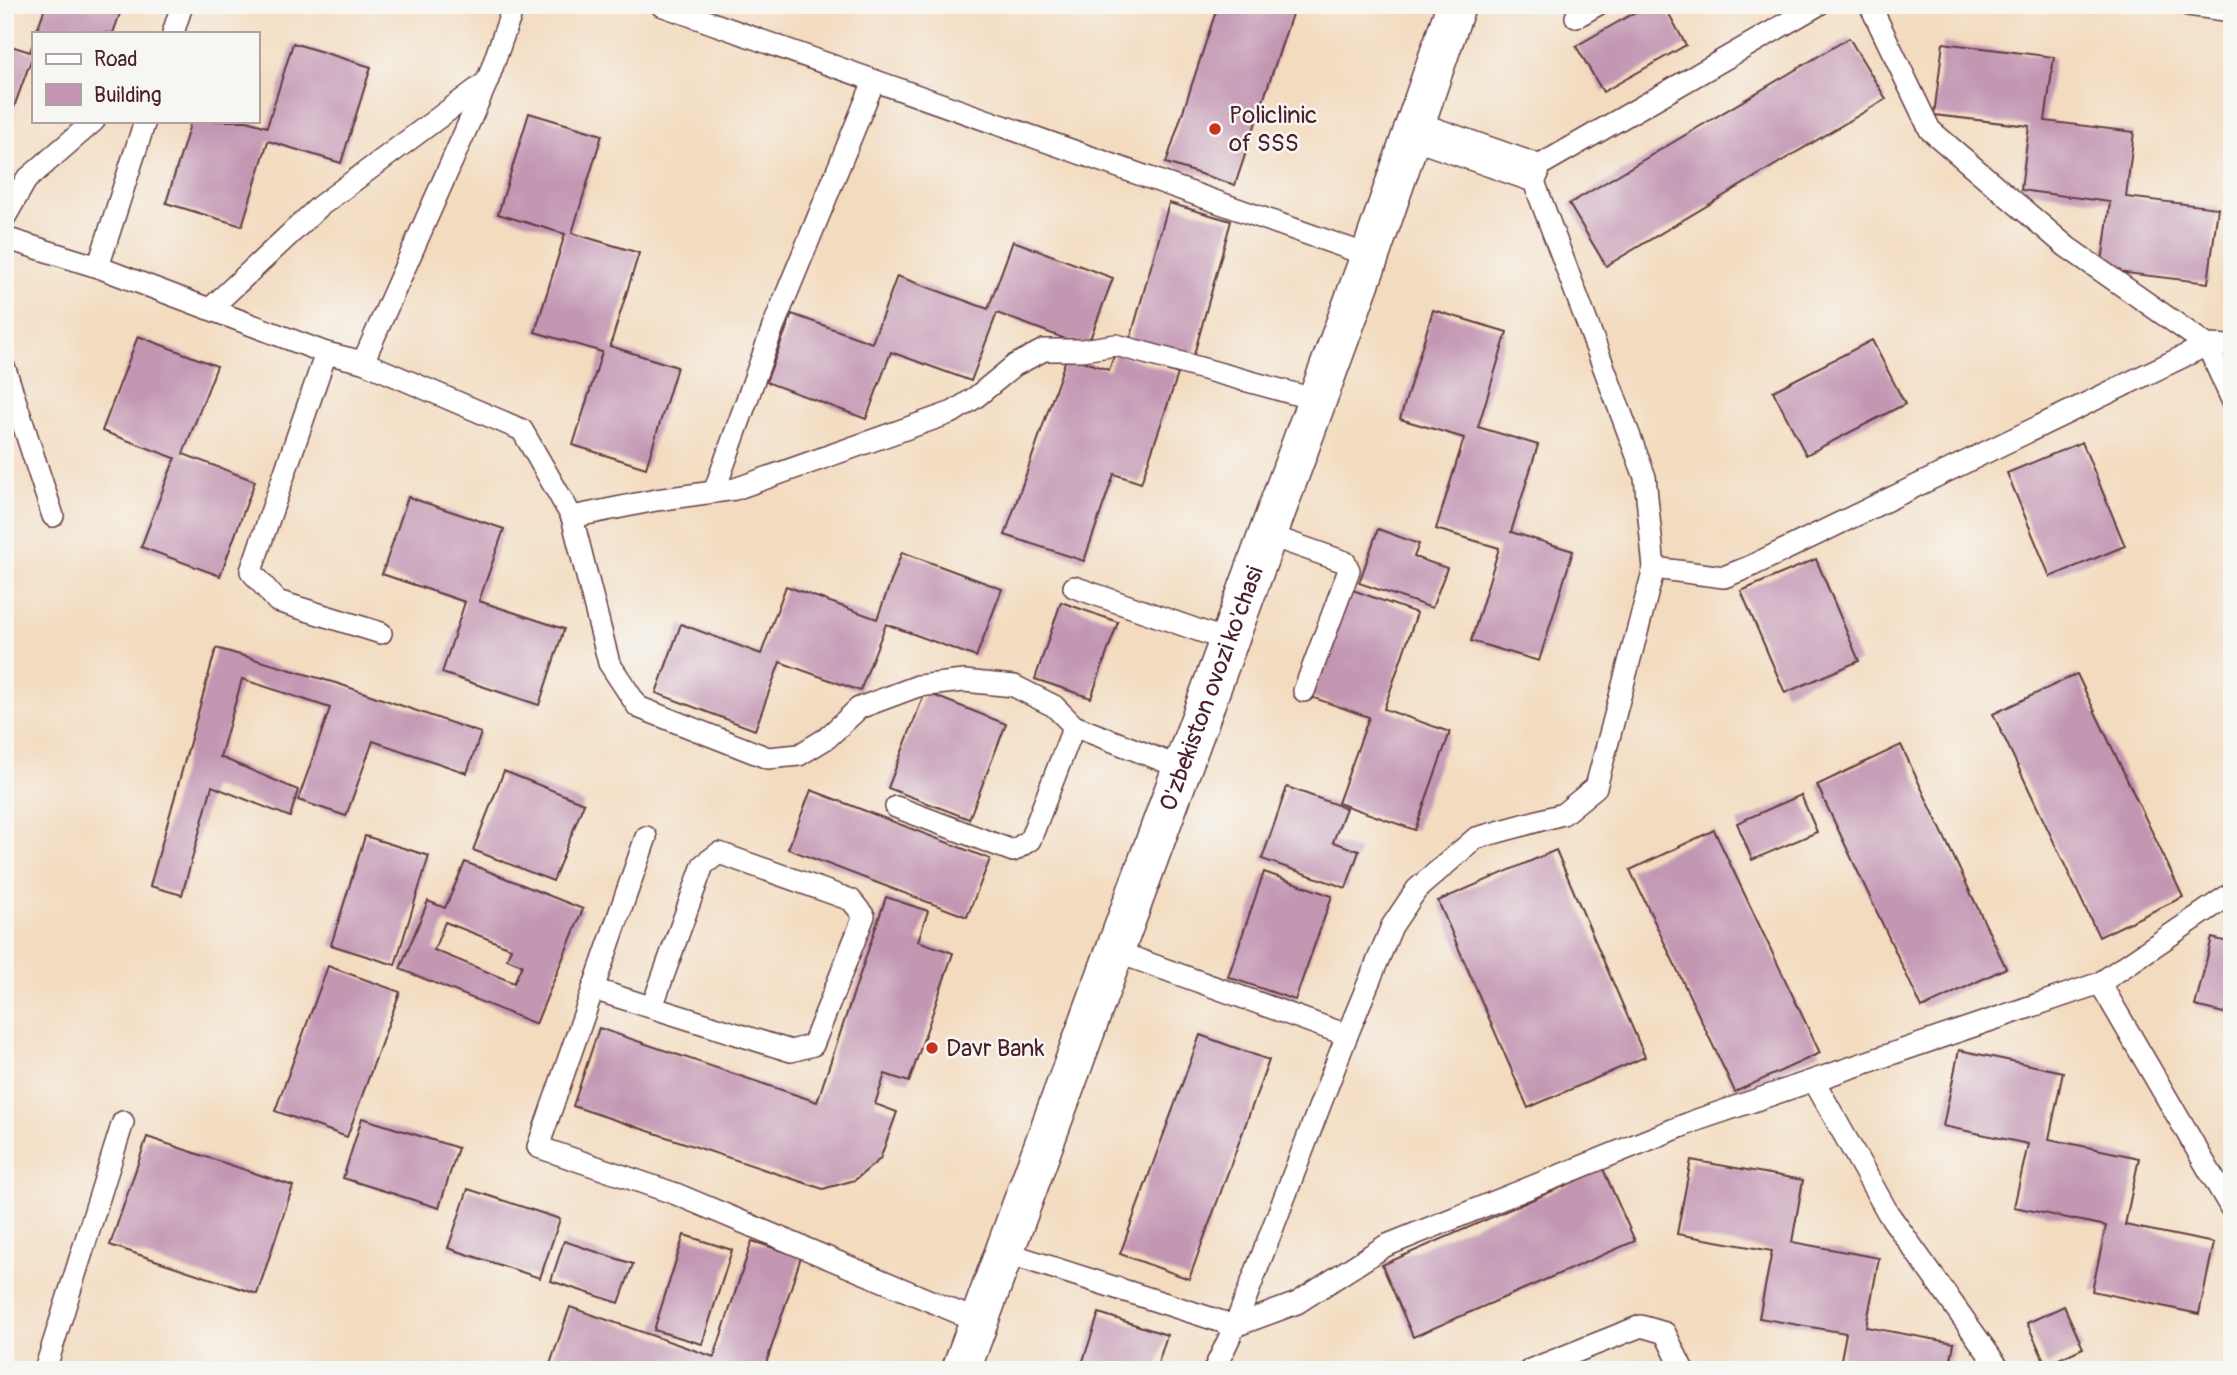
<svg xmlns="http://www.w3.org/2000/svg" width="2237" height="1375" viewBox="0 0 2237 1375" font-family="Pangolin,sans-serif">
<rect width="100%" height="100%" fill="#f6f6f2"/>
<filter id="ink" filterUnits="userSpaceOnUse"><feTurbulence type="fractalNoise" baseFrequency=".0143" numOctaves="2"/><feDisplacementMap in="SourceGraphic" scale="14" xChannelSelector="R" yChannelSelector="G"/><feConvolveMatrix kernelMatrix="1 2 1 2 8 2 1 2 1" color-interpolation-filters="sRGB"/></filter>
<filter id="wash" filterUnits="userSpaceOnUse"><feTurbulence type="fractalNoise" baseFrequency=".00686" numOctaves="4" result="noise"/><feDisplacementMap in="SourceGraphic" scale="28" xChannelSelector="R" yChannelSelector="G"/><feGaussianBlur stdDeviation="1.57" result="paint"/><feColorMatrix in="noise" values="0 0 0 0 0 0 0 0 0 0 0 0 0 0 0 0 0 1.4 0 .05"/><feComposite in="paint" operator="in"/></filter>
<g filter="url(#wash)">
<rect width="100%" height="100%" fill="#f3dbbf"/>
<g id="blocks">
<g fill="#c396b2" fill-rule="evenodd">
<path d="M46,5H123L113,33H36Z"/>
<path d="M1218,5H1295L1235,185L1166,163Z"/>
<path d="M1648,5H1664L1686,45L1603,92L1576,46Z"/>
<path d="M1849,38L1886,99L1606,266L1569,204Z"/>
<path d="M33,43V61L31,60L5,132V44L30,52Z"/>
<path d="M293,43L371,67L341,163L268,141L242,226L166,203L191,121H247L267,127Z"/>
<path d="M1943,43L2054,57L2045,121L2134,132L2126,197L2218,208L2208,283L2101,270L2110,202L2021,190L2029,126L1934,115Z"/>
<path d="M529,113L602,135L572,233L639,253L610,346L677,367L646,468L573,445L602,352L535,332L565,234L498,214Z"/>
<path d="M1169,203L1231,221L1193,358L1130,340Z"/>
<path d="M1013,241L1113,278L1087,347L997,313L971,381L891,352L866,419L766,382L792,314L872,343L897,276L988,309Z"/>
<path d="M1433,310L1507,332L1478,427L1538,445L1511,532L1573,551L1539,661L1471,641L1499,548L1436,529L1464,438L1400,419Z"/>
<path d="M138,336L217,366L183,454L255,481L220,576L141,547L175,458L102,431Z"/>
<path d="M1872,340L1905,404L1806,455L1773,391Z"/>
<path d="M1115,353L1178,374L1141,483L1114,474L1084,561L1005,535L1067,356L1109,370Z"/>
<path d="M2082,442L2125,546L2050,577L2007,473Z"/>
<path d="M408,497L504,529L479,601L564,629L539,705L442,673L465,602L382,574Z"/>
<path d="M1378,529L1419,544L1414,557L1447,568L1432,608L1359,583Z"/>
<path d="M902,552L1002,589L976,657L886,624L860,691L780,662L755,730L656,693L681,624L761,654L786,586L877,619Z"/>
<path d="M1816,559L1859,661L1785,693L1741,591Z"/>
<path d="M1347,588L1417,613L1384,709L1450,732L1415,830L1338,803L1369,717L1308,696Z"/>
<path d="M1061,602L1118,622L1091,698L1035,679Z"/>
<path d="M216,648L339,684L481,733L467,773L373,741L346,816L298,800L330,708L242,679L220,757L298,790L290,817L212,786L182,895L150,886Z"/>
<path d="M2077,674L2183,897L2099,937L1993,714Z"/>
<path d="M925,692L1006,724L969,819L888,788Z"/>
<path d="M1901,745L2006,968L1922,1008L1817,785Z"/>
<path d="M504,771L584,803L553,881L473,850Z"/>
<path d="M1287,787L1346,808L1333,842L1359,851L1346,888L1262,859Z"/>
<path d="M811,790L990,859L967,917L788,849Z"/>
<path d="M1801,795L1817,832L1752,860L1737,823Z"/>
<path d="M1714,830L1820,1053L1735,1092L1630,870Z"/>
<path d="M365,836L429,856L395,965L331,945Z"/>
<path d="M1556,850L1645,1057L1528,1108L1438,901Z"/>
<path d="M465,862L583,909L536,1024L400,969L428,901L445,908ZM445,922L511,948L507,959L522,965L514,983L434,950Z"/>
<path d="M1264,872L1332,896L1295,1000L1228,977Z"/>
<path d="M886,897L928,911L918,941L953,953L909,1082L885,1074L875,1104L897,1112L880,1159L855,1180L823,1189L573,1106L599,1028L817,1102Z"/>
<path d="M2212,938L2232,943V1015L2195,1006Z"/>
<path d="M328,966L400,992L347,1137L275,1111Z"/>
<path d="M1200,1035L1269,1060L1189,1279L1120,1254Z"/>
<path d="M1959,1050L2063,1072L2049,1139L2139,1158L2125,1225L2214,1243L2199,1314L2092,1291L2106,1226L2014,1207L2028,1144L1943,1126Z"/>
<path d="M362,1118L458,1148L439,1208L343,1178Z"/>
<path d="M147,1137L293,1186L257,1294L110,1245Z"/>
<path d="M1691,1160L1803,1180L1792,1242L1879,1258L1866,1327L1954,1343L1949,1370H1839L1846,1333L1759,1318L1772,1251L1677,1234Z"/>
<path d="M1603,1169L1635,1241L1413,1337L1382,1265Z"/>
<path d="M468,1189L560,1219L540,1278L448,1248Z"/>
<path d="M684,1235L732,1250L702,1344L654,1330Z"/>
<path d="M564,1241L633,1264L619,1303L551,1281Z"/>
<path d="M752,1241L801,1257L764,1370H548L570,1307L714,1357Z"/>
<path d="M2064,1306L2083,1348L2046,1365L2027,1323Z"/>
<path d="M1099,1313L1167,1335L1156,1370H1080Z"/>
</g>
</g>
</g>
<g filter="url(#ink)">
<use href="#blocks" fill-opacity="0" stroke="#633b41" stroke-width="2"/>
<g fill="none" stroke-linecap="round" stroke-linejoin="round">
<g stroke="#633b41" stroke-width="24">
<g id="service">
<path d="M661,5L1370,256"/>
<path d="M1870,5L1930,130L2067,247L2207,345L2232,346"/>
<path d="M2188,5L2232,11"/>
<path d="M1576,17L1597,5"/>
<path d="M173,33L182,5"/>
<path d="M5,217L26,180L94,121"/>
<path d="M5,238L98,267L145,121"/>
<path d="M98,267L326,353L363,362L522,430L572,517L609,663L638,707L768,758L799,755L827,738L859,708L918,686L964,681L1014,686L1054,706L1074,726L1182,768"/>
<path d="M210,309L320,206L485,83"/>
<path d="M326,353L251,571L277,601L381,633"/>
<path d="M363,362L487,82L514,5"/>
<path d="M5,369L53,516"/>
<path d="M714,492L773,327L874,81"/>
<path d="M572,517L656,500L735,489L953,412L976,397L1015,365L1044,350H1082L1116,345L1317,400"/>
<path d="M1268,535L1345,562L1349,570L1304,691"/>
<path d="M1654,568L1724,577L1749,567L2207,345L2232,400"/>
<path d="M1074,587L1229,641"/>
<path d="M896,807L1013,851L1030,840L1074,726"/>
<path d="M646,837L538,1147L676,1194L978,1321"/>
<path d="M1114,951L1347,1035"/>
<path d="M2100,983L2232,893"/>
<path d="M593,989L791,1051L813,1045L864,916L851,900L719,853L703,865L652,1007"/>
<path d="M1814,1081L1888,1213L2000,1370"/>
<path d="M1004,1252L1235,1326L1297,1303L1385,1246L1697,1120L2100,983L2232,1210"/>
<path d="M45,1370L123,1122"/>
<path d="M1214,1370L1235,1326L1347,1035L1392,926L1417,889L1476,838L1563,814L1596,787L1654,568L1645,477L1530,171L1818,5"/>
<path d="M1530,1370L1641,1326L1665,1333L1683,1370"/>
</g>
</g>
<g stroke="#633b41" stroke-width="41">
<path id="minor" d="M1413,130L1530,171"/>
</g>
<g stroke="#633b41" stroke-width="41">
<g id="secondary">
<path id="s1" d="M961,1370L1370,256L1456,5"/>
</g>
</g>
<use href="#service" stroke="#fff" stroke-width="21"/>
<use href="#minor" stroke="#fff" stroke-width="38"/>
<use href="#secondary" stroke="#fff" stroke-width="38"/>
</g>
</g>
<g fill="#c8321e" stroke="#f6f6f2" stroke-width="2.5">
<circle cx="1215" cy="129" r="7"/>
<circle cx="932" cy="1048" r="7"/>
</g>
<g text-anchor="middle" stroke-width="5" stroke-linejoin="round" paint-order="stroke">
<g font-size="24" fill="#4a1f2b" stroke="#f6f6f2" text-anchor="start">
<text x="1229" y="123">Policlinic<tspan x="1229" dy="28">of SSS</tspan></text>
<text x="946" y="1056">Davr Bank</text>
</g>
<g font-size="24" fill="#4a1f2b" stroke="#f6f6f2">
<text dy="8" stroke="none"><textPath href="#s1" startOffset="726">O'zbekiston ovozi ko'chasi</textPath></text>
</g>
</g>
<rect width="2237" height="1375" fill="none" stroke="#f6f6f2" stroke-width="28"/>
<rect x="32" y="32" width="228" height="91" fill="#f6f6f2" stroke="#b1a0a2" stroke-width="2"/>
<rect x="46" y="54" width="35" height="10" fill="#ffffff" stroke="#b1a0a2" stroke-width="2"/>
<text x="94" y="66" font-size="21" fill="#4a1f2b">Road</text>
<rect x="46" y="84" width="35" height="21" fill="#c396b2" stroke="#b1a0a2" stroke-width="2"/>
<text x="94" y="102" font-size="21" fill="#4a1f2b">Building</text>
</svg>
